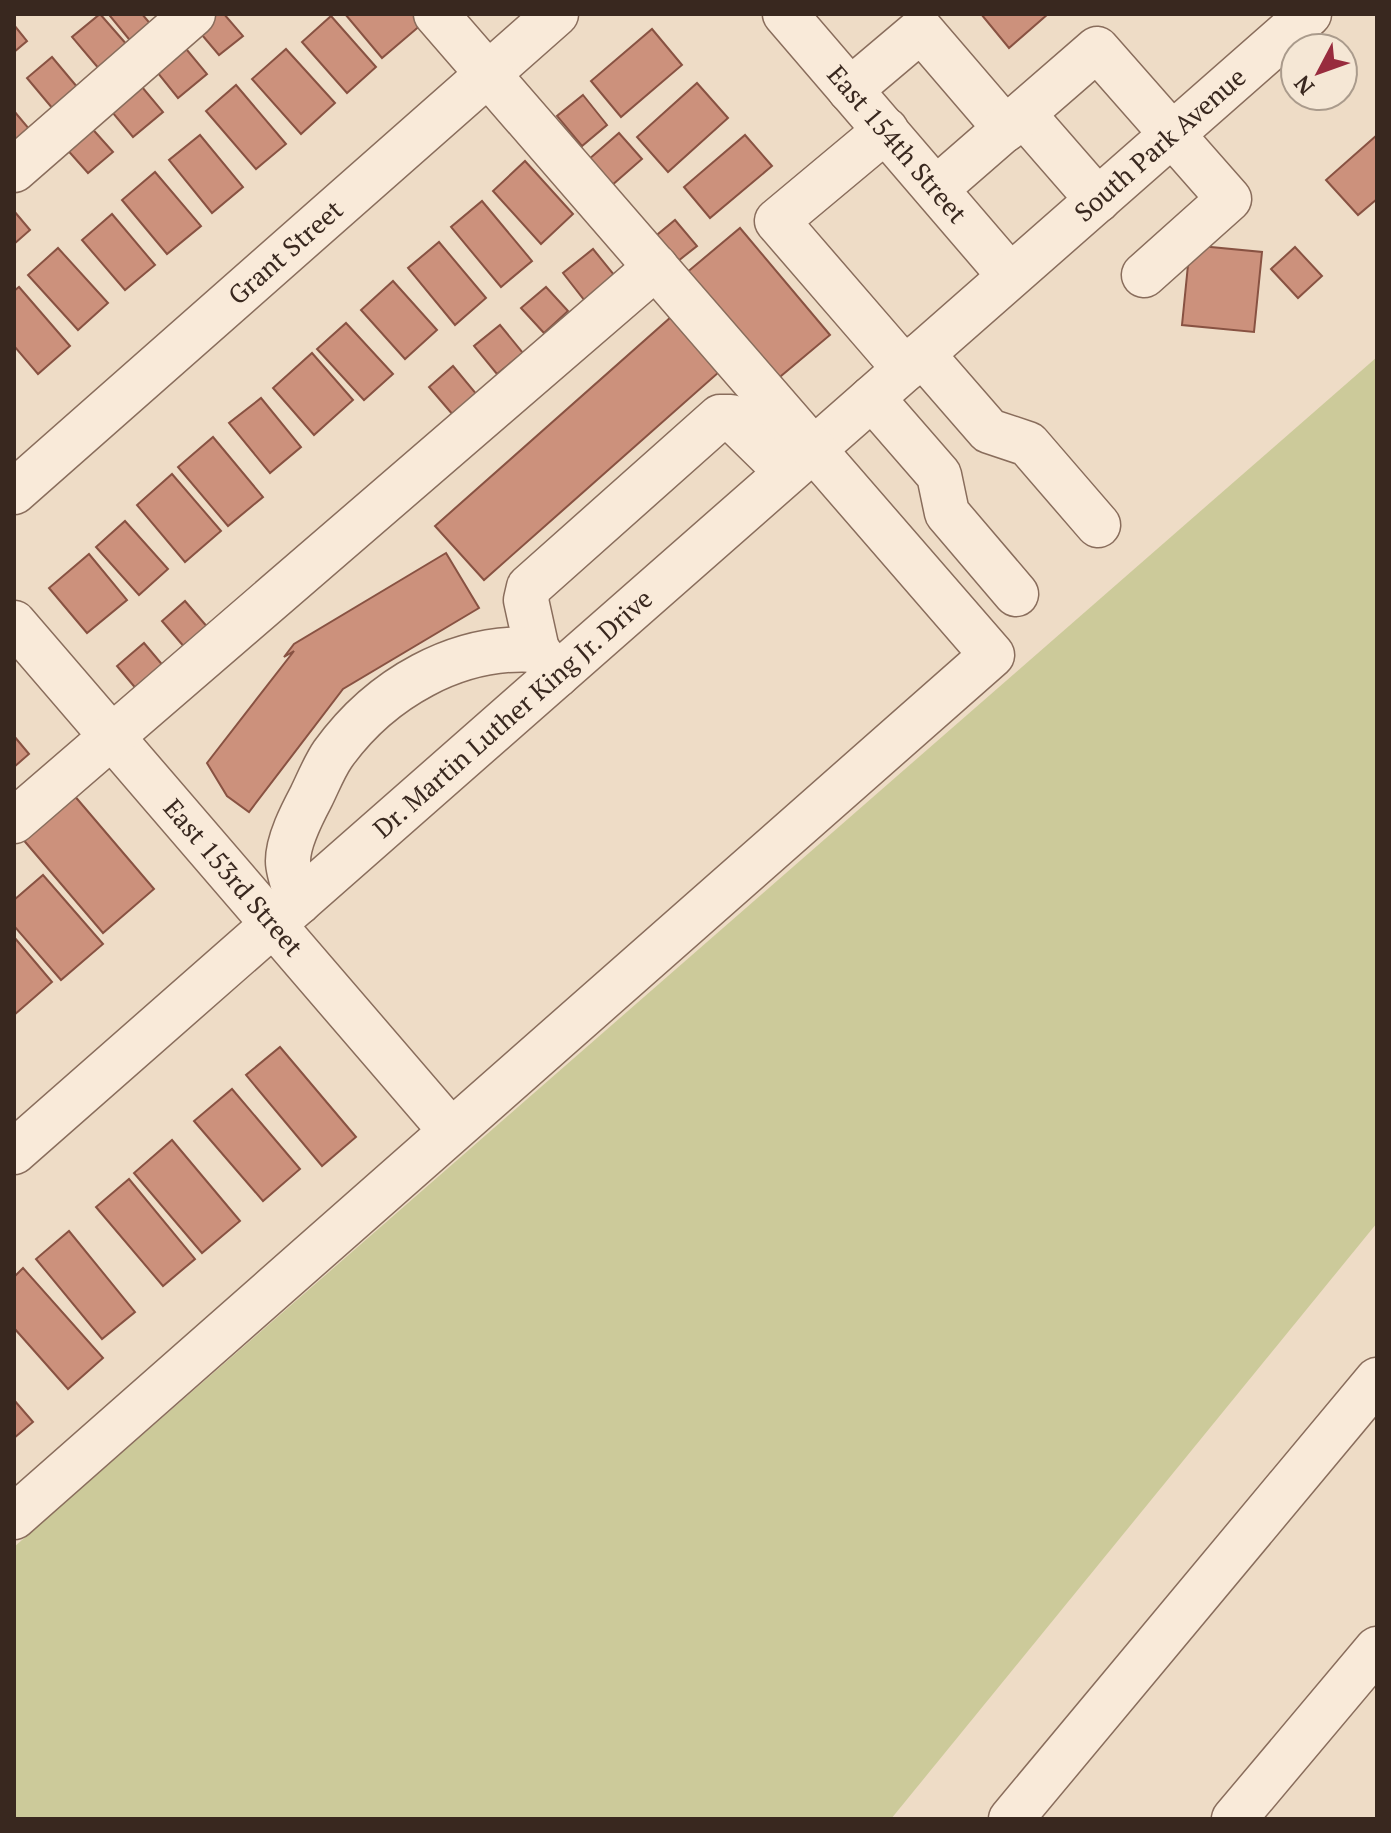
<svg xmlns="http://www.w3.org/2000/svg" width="1391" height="1833" viewBox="0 0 1391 1833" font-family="'PT Serif',serif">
<rect width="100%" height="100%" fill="#eedcc6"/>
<path fill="#ccca9a" d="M1377,357V1223L891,1819H14V1547Z"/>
<g fill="#cc917c" stroke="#885242" stroke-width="2">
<path d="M100,14L128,46L100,70L72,37Z"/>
<path d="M113,14H142L153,27L133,44L110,16Z"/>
<path d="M214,14H224L243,36L219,55L197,29Z"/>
<path d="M345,14H413L422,24L382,58Z"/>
<path d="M981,14H1048L1009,48Z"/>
<path d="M331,16L376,67L347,93L302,42Z"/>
<path d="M14,25L27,41L14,52Z"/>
<path d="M652,29L682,65L621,117L591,81Z"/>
<path d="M182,44L207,74L178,98L153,67Z"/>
<path d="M286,49L335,103L301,134L252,79Z"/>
<path d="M52,57L78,88L53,109L27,78Z"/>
<path d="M137,81L163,112L133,137L107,106Z"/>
<path d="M697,83L728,118L668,172L637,137Z"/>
<path d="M236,85L286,144L256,169L206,111Z"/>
<path d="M583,95L607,125L582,146L557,116Z"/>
<path d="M14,111L30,130L14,143Z"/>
<path d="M88,124L113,152L88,173L64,146Z"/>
<path d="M619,133L642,159L611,186L588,160Z"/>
<path d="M200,135L243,187L212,213L169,160Z"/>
<path d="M745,135L772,166L710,218L684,187Z"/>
<path d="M1377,135V199L1358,215L1326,180Z"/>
<path d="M525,161L573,214L541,244L493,191Z"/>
<path d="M155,172L201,226L167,254L122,200Z"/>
<path d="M482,201L532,261L501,287L451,227Z"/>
<path d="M14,211L30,230L14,244Z"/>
<path d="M112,214L155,265L125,290L82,240Z"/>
<path d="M675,220L697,246L673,265L652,239Z"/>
<path d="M740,228L830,335L769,386L679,279Z"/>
<path d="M439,242L486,298L455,325L408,268Z"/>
<path d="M1190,245L1262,252L1254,332L1182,325Z"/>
<path d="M1295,247L1322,276L1298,298L1271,269Z"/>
<path d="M58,248L108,303L78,330L28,275Z"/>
<path d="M593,249L615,276L585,301L563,273Z"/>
<path d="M393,281L437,330L405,359L361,310Z"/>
<path d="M19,287L70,346L38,374L14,346V291Z"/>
<path d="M546,287L568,311L544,333L521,308Z"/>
<path d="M671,317L719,372L484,580L435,526Z"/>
<path d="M346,323L393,374L364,400L317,349Z"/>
<path d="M500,325L523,353L497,374L474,346Z"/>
<path d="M312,353L353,400L314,435L273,388Z"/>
<path d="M453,366L478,396L454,416L429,387Z"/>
<path d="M261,398L301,447L270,473L229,423Z"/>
<path d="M213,437L263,497L228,526L178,467Z"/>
<path d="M172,474L221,531L185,562L137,505Z"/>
<path d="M125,521L168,569L139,595L96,547Z"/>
<path d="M446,553L479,608L343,689L249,812L227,796L207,763L294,651L284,657L294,644Z"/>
<path d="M89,554L127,600L87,633L49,588Z"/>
<path d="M185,601L209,629L186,649L162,621Z"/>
<path d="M144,643L165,668L138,691L117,666Z"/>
<path d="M14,736L29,754L14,767Z"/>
<path d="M73,794L154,889L103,933L21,837Z"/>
<path d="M43,875L103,944L61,980L14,926V900Z"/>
<path d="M14,937L52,982L14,1015Z"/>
<path d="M280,1047L356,1137L322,1166L246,1075Z"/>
<path d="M232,1089L300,1169L263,1201L194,1121Z"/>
<path d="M172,1140L240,1221L202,1253L134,1173Z"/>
<path d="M129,1179L195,1259L163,1286L96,1207Z"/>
<path d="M69,1231L135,1312L102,1339L36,1259Z"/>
<path d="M23,1268L103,1358L68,1389L14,1328V1277Z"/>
<path d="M14,1400L33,1422L14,1438Z"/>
</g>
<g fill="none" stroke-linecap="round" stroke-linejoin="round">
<g stroke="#896d5c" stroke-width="47">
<g id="minor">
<path id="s1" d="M785,14L1010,276"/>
<path d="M850,90L921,30L1006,129"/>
<path d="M1023,114L1098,200"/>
<path d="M886,130L777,221L905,369"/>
<path d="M14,170L193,14"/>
<path d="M936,189L1097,49L1229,199L1144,275"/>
<path d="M922,354L989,431L1028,444L1098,525"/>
<path d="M872,398L939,475L947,513L1016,594"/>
<path id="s2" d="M14,492L556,14"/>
<path id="s3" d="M14,623L451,1131"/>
<path d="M537,650L526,600L529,587L720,417H731L787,472"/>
<path d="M14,821L656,267"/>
<path d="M299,902C295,890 288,873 288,861C288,841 302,814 311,797C318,783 324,767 333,754C380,689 457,644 537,650L557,675"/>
<path id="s4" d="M14,1152L1309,14"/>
<path d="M14,1517L992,655L436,14"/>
<path d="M1011,1819L1377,1380"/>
<path d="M1234,1819L1377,1649"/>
</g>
</g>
<use href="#minor" stroke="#f9ead9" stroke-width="44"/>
</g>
<g text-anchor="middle" stroke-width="6" stroke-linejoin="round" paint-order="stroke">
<g font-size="26" fill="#39281f" stroke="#f5e7d5">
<text dy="9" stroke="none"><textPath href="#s1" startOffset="172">East 154th Street</textPath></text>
<text dy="9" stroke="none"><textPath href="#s4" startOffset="1526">South Park Avenue</textPath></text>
<text dy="9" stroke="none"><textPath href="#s2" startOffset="362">Grant Street</textPath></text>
<text dy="9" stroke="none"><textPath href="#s4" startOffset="664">Dr. Martin Luther King Jr. Drive</textPath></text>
<text dy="9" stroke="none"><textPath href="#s3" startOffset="336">East 153rd Street</textPath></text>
</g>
</g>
<rect width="1391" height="1833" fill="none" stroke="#39281f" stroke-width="32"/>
<g transform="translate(1319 72) rotate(229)"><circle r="38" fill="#f5e7d5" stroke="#aa9b8c" stroke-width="2"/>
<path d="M0-6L14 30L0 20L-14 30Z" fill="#982c3e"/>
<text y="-12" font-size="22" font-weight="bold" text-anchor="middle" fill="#39281f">N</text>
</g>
</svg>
